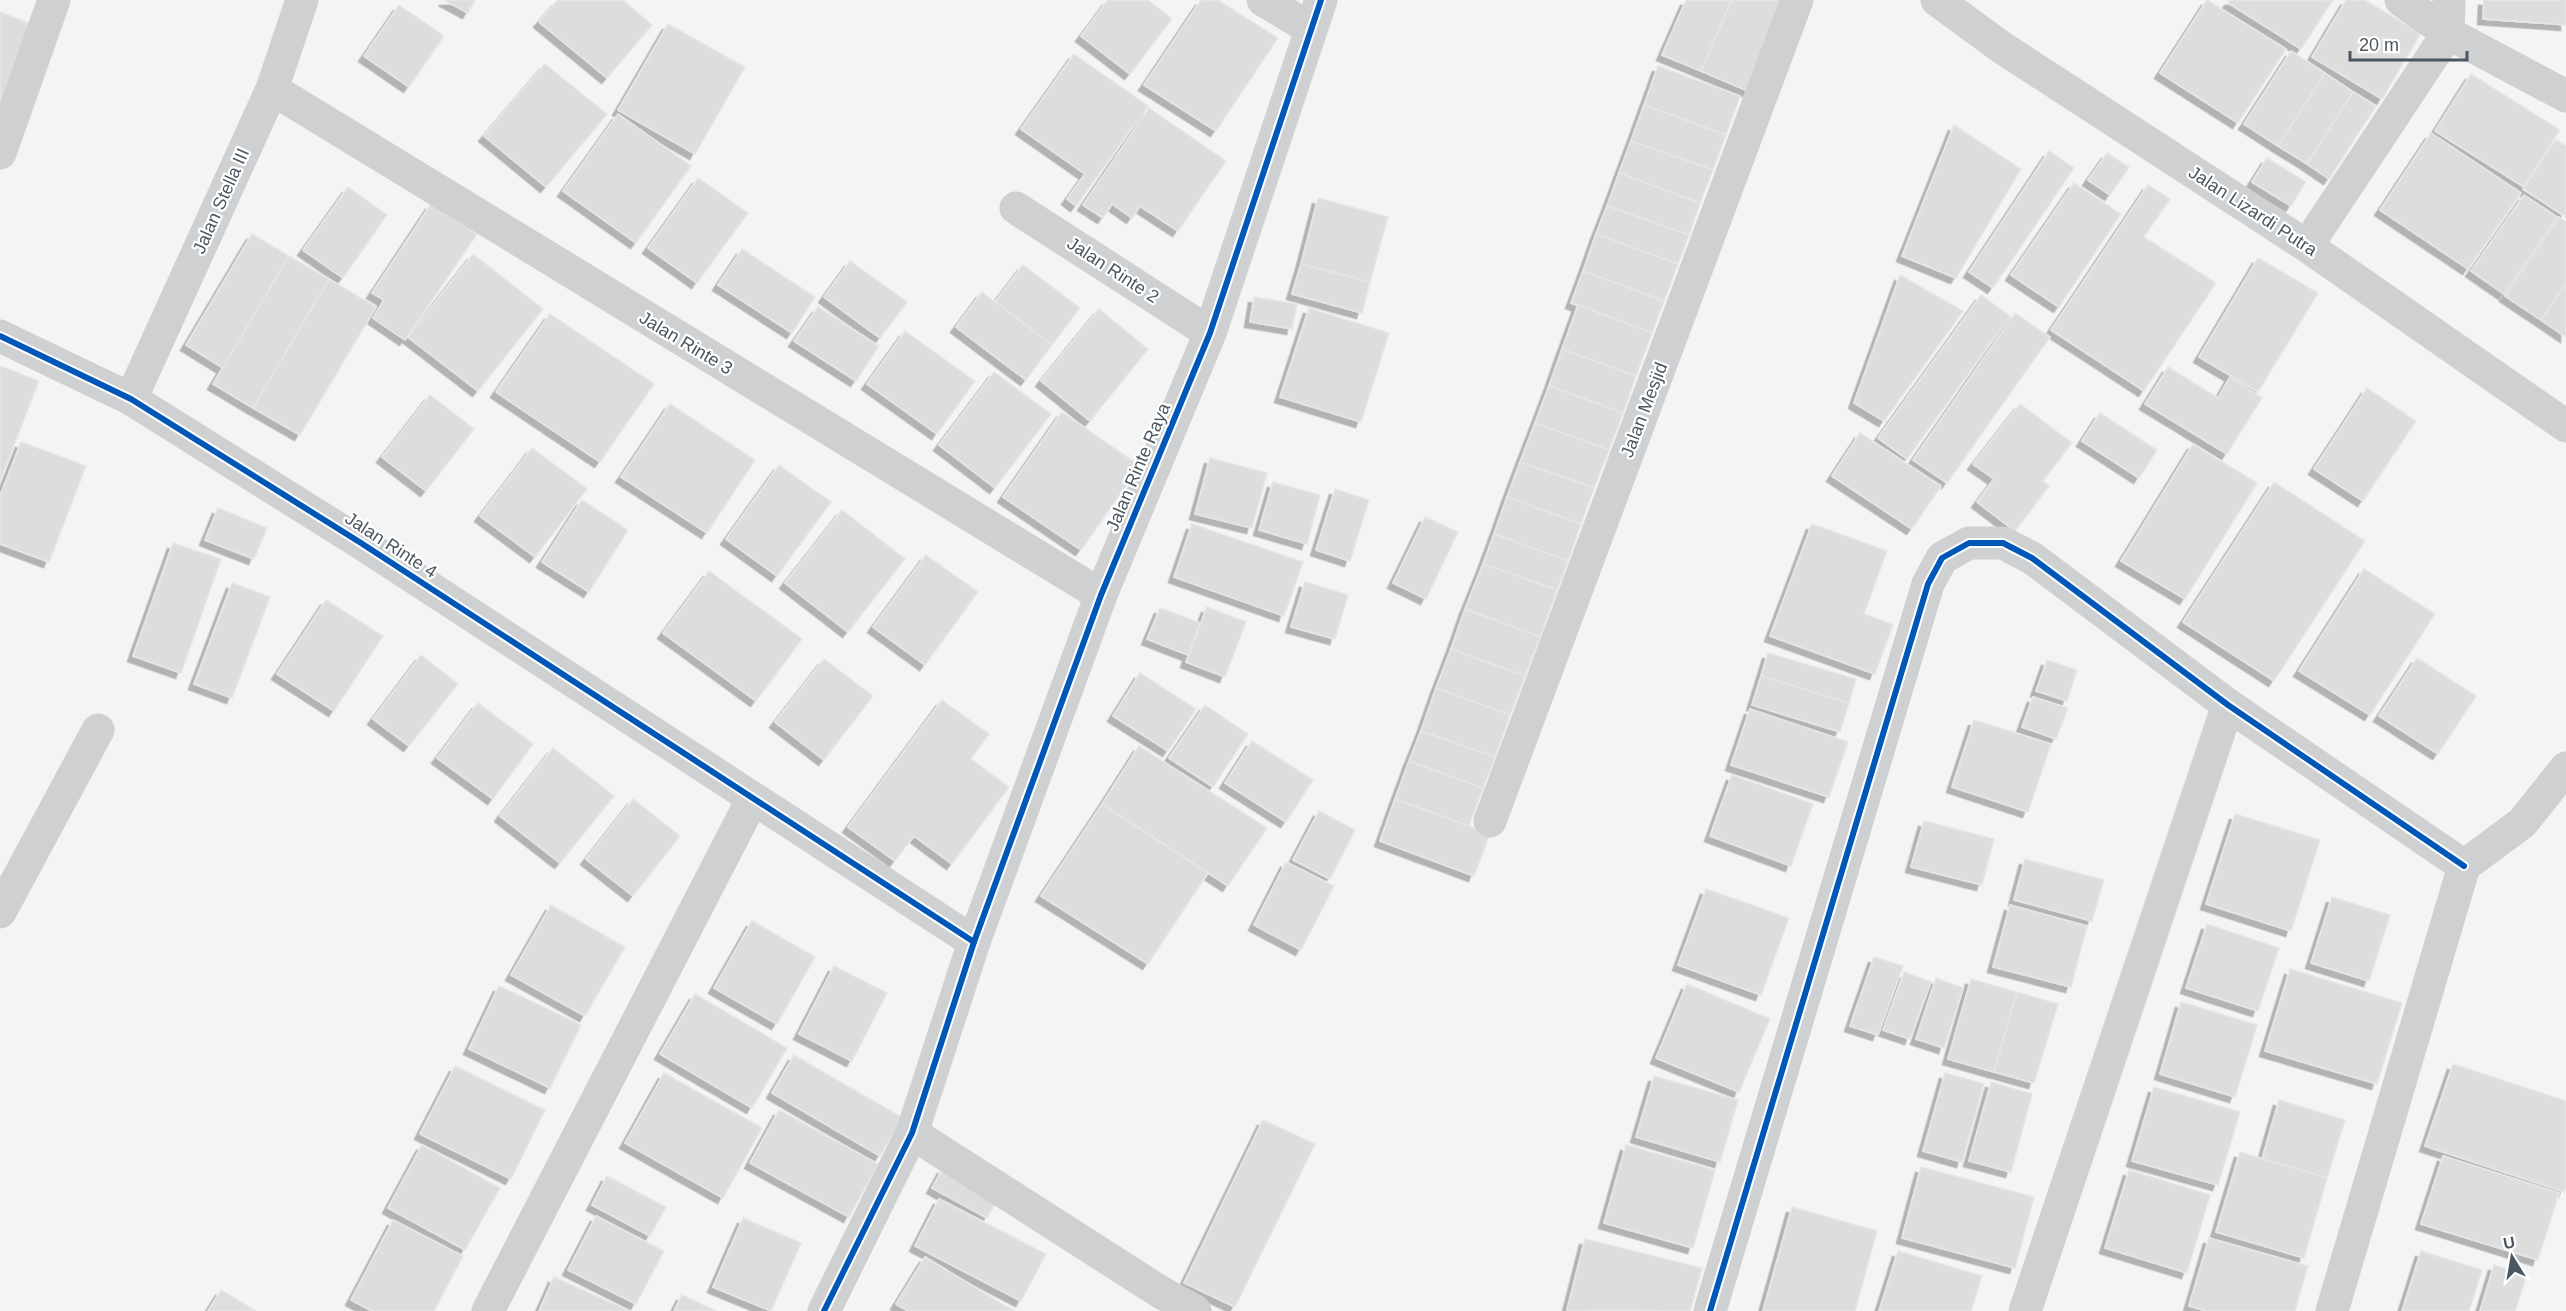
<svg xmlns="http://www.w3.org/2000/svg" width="2566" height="1311" viewBox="0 0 2566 1311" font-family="Helvetica,sans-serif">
<defs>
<filter id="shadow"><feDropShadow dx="-5.5" dy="5.5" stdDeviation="0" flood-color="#0004"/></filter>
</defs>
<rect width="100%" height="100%" fill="#f4f4f4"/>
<g fill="#ddddde" stroke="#e5e6e7" stroke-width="1.5" filter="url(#shadow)">
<path d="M444,0H475L468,13Z"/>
<path d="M558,0H623L652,25L607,78L539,22Z"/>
<path d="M1108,0H1148L1172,19L1130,74L1081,36Z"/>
<path d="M1201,0H1218L1278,38L1216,131L1144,85Z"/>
<path d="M1686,0H1732L1701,71L1662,55Z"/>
<path d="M1732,0H1786L1748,91L1701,71Z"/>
<path d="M2207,0L2286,49L2238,123L2160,73Z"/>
<path d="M2230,0H2333L2301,49L2228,3Z"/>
<path d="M2346,0H2364L2421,33L2382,99L2312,57Z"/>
<path d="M2484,0H2566V25L2483,19Z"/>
<path d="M399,5L444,36L409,87L364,56Z"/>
<path d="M0,12L41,28L0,133Z"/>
<path d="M668,24L745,67L695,154L618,110Z"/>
<path d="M2291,51L2325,73L2278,146L2244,124Z"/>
<path d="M1074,54L1148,106L1076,206L1067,199L1085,174L1021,129Z"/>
<path d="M545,64L607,114L546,187L484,136Z"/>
<path d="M1658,66L1740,96L1726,135L1644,105Z"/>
<path d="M2325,73L2353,92L2307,164L2278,146Z"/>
<path d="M2471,74L2560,130L2524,187L2435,131Z"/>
<path d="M2353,92L2376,106L2329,179L2307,164Z"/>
<path d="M1644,105L1726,135L1713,170L1631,141Z"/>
<path d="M1149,108L1226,161L1178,231L1140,206L1132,218L1112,204L1103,218L1083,205Z"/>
<path d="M618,114L691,166L636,243L563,191Z"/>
<path d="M1954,125L2021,169L1956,278L1902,256Z"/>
<path d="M2431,133L2521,193L2468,269L2380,210Z"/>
<path d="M2556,140L2566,146V217L2523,189Z"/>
<path d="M1631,141L1713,170L1700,203L1619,173Z"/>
<path d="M2049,151L2074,168L1993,288L1969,272Z"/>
<path d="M2107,153L2129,167L2110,195L2088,180Z"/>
<path d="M2267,158L2306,182L2291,206L2252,182Z"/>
<path d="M1619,173L1700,203L1689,235L1607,206Z"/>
<path d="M698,178L748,213L697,283L648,248Z"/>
<path d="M2074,183L2121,214L2059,307L2011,275Z"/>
<path d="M2148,185L2170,199L2144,237L2216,283L2144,391L2051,330Z"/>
<path d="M348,187L387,215L343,278L303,250Z"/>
<path d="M2524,195L2557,217L2504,294L2471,271Z"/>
<path d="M1318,198L1388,217L1370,282L1301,264Z"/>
<path d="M431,204L477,234L405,340L373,318L384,300L372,293Z"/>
<path d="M1607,206L1689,235L1678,264L1596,234Z"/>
<path d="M2559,217L2566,222V284L2541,320L2505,296Z"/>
<path d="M252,234L289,256L223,368L186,345Z"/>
<path d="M1596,234L1678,264L1664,301L1583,271Z"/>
<path d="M742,249L815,297L792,333L718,285Z"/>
<path d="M473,254L543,309L478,391L408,337Z"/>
<path d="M289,256L329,279L253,408L213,384Z"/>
<path d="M2258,258L2318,293L2258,392L2199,357Z"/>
<path d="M850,261L907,302L880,338L824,297Z"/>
<path d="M1301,264L1370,282L1362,313L1292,294Z"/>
<path d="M1023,265L1080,308L1052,345L995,302Z"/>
<path d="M1583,271L1664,301L1652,333L1571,303Z"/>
<path d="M1900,275L1963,311L1884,421L1854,403Z"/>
<path d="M329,279L376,307L300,435L253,408Z"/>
<path d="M2566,284V337L2541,320Z"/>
<path d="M982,292L1052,345L1026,380L956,327Z"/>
<path d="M1981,295L2010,316L1907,459L1878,438Z"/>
<path d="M1254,297L1297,304L1292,329L1250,322Z"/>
<path d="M1578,305L1652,333L1636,376L1562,349Z"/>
<path d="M818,307L879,346L856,381L794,341Z"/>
<path d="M1309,308L1389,333L1361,422L1280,397Z"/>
<path d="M1099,309L1148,349L1090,421L1041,381Z"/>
<path d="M2015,313L2050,337L1947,483L1913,460Z"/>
<path d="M550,314L654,384L600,462L496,392Z"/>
<path d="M905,331L975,381L937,434L867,384Z"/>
<path d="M1562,349L1636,376L1623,413L1549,386Z"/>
<path d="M0,366L39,381L0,481Z"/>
<path d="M2168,367L2218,398L2230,377L2262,398L2227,454L2145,404Z"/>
<path d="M994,372L1051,414L995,488L939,445Z"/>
<path d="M1549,386L1623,413L1609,450L1535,423Z"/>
<path d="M2367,388L2416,421L2363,501L2314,469Z"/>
<path d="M430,395L474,429L426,491L382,457Z"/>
<path d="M670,404L755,460L707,533L621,477Z"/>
<path d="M2020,404L2072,443L2043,481L2049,486L2015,531L1977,502L1994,479L1973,464Z"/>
<path d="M1062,412L1140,466L1081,550L1003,497Z"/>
<path d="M2100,413L2157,450L2139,478L2082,441Z"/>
<path d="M1535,423L1609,450L1594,488L1520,462Z"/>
<path d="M1860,433L1941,486L1912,529L1832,476Z"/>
<path d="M21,442L86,466L49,562L0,544V496Z"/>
<path d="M2193,444L2257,483L2185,599L2121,561Z"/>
<path d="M532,448L587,489L535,557L480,516Z"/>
<path d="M1210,458L1267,473L1252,528L1195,514Z"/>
<path d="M1520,462L1594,488L1581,524L1507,497Z"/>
<path d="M779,465L831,502L777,576L726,539Z"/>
<path d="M1273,482L1320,495L1307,544L1259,530Z"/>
<path d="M2274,482L2365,541L2274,681L2183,622Z"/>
<path d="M1335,489L1369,500L1350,561L1316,550Z"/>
<path d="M1507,497L1581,524L1568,561L1494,534Z"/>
<path d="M582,500L628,530L589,592L542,562Z"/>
<path d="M218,508L267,528L254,559L205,540Z"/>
<path d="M842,510L905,559L848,632L785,583Z"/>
<path d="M1425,517L1458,532L1426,599L1393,583Z"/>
<path d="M1192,524L1303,562L1284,616L1174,577Z"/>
<path d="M1812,524L1887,551L1864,614L1893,625L1875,674L1770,636Z"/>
<path d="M1494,534L1568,561L1557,590L1483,564Z"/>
<path d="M173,543L221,559L181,673L133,656Z"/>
<path d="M926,555L978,592L925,665L873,627Z"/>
<path d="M1483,564L1557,590L1540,637L1465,609Z"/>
<path d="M2364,569L2435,614L2370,715L2299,671Z"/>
<path d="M709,571L802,639L756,701L663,633Z"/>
<path d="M1305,582L1348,595L1335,639L1291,627Z"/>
<path d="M232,583L270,597L232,698L194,684Z"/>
<path d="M326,600L383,636L334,711L277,674Z"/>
<path d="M1207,607L1246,622L1225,677L1186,662Z"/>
<path d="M1160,608L1200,623L1188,655L1147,639Z"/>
<path d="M1465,609L1540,637L1525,676L1451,649Z"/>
<path d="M1451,649L1525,676L1510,715L1436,688Z"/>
<path d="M1768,653L1856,679L1849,703L1761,676Z"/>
<path d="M421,655L458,684L409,746L373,719Z"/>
<path d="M2417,658L2476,696L2438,754L2379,716Z"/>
<path d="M824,659L873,696L824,760L775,722Z"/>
<path d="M2047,660L2077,670L2067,701L2036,691Z"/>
<path d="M1140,673L1196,709L1168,751L1113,716Z"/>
<path d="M1761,676L1849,703L1840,732L1752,705Z"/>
<path d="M1436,688L1510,715L1495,757L1421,731Z"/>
<path d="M2033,697L2068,708L2056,739L2022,727Z"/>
<path d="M942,700L989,734L971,759L1009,787L952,864L914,836L895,861L848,827Z"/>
<path d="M478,703L533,744L493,799L437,758Z"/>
<path d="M1205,705L1248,734L1213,787L1169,758Z"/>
<path d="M1750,709L1848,742L1829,797L1731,765Z"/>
<path d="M1974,720L2051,744L2028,812L1952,787Z"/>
<path d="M1421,731L1495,757L1483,788L1409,761Z"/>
<path d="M1252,741L1313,780L1286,822L1225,783Z"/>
<path d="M1139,746L1267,828L1228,886L1102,804Z"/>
<path d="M553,748L614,796L560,863L500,816Z"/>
<path d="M1409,761L1483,788L1469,826L1395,799Z"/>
<path d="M1732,775L1813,804L1791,866L1710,836Z"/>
<path d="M633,799L680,836L633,896L586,859Z"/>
<path d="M1395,799L1490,834L1474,876L1380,841Z"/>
<path d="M1102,804L1208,873L1148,964L1041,896Z"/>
<path d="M1319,811L1355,830L1330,879L1293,860Z"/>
<path d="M2235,814L2320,840L2291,931L2206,904Z"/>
<path d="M1924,821L1994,839L1982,885L1911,867Z"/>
<path d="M2025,859L2104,880L2092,921L2014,900Z"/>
<path d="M1286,862L1334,886L1301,950L1254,925Z"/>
<path d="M1706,889L1789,918L1761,995L1678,965Z"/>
<path d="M2332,897L2390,915L2369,981L2311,963Z"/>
<path d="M551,905L625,947L585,1016L511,975Z"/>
<path d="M2010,905L2087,926L2071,987L1993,967Z"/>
<path d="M752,921L815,957L777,1024L714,988Z"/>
<path d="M2207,924L2279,948L2258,1011L2186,988Z"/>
<path d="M1874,957L1903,966L1878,1035L1850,1026Z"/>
<path d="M834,966L887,993L852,1061L799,1034Z"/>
<path d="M2290,969L2402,1003L2377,1084L2265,1051Z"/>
<path d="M1904,972L1931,982L1910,1039L1883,1030Z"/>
<path d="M1936,978L1963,988L1944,1048L1916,1039Z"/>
<path d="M1971,979L2017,992L1994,1072L1948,1059Z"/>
<path d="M1687,984L1770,1019L1739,1092L1656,1058Z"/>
<path d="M499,986L581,1025L550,1088L469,1049Z"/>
<path d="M2017,992L2058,1004L2034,1083L1994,1072Z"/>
<path d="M695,994L787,1048L752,1108L660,1054Z"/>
<path d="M2181,1002L2257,1025L2235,1097L2160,1074Z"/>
<path d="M794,1055L903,1118L880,1156L772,1093Z"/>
<path d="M2453,1064L2566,1101V1185L2564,1192L2425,1146Z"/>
<path d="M455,1066L545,1110L511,1179L420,1134Z"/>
<path d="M664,1073L762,1128L723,1198L625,1143Z"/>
<path d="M1945,1073L1984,1084L1962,1162L1923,1151Z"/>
<path d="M1654,1076L1738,1100L1720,1162L1636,1137Z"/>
<path d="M1991,1082L2032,1094L2011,1172L1969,1161Z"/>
<path d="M2154,1087L2240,1112L2218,1185L2132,1161Z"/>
<path d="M2279,1100L2345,1120L2327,1178L2262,1159Z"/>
<path d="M779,1110L878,1164L849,1217L750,1163Z"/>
<path d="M1263,1120L1315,1144L1235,1307L1184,1283Z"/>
<path d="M422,1145L500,1188L465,1250L388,1208Z"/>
<path d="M1626,1145L1715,1170L1693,1248L1604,1223Z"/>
<path d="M2240,1152L2327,1178L2304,1258L2216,1232Z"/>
<path d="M2443,1156L2559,1193L2538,1260L2421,1224Z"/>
<path d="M1921,1167L2034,1197L2015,1268L1902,1238Z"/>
<path d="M943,1168L998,1198L987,1218L932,1188Z"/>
<path d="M2129,1170L2210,1195L2187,1273L2105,1248Z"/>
<path d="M607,1176L666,1207L650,1236L592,1205Z"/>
<path d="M939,1199L1046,1254L1021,1301L915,1246Z"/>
<path d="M1792,1207L1877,1231L1855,1311H1763Z"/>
<path d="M596,1216L664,1251L636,1304L568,1270Z"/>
<path d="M743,1218L801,1243L771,1311L713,1287Z"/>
<path d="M393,1220L463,1256L434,1311H372L351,1300Z"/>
<path d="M2209,1238L2308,1266L2295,1311H2206L2189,1306Z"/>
<path d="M1585,1239L1702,1268L1690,1311L1567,1310Z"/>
<path d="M1898,1251L1982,1276L1971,1311H1879Z"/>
<path d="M2421,1251L2482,1270L2469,1311H2402Z"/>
<path d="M925,1257L1014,1311H908L896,1304Z"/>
<path d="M2494,1265L2527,1275L2515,1311H2480Z"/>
<path d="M554,1277L629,1311H539Z"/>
<path d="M221,1290L256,1311H208Z"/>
<path d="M682,1295L716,1311H674Z"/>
</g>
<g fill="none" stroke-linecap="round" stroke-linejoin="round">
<g stroke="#ced0d2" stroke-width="33">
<path d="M1263,0L1310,28"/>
<path d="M1937,0L2001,47L2307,246L2566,426"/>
<path d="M2401,0L2448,33L2566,96"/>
<path d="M272,89L1101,595"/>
<path d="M0,153L54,0"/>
<path d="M1016,208L1210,333"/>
<path d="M2307,246L2448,33L2449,0"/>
<path d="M0,336L131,399L361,543L974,942"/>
<path d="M131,399L272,89L302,0"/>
<path d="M1490,821L1797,0"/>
<path d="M0,912L98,730"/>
<path d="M912,1133L1162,1293L1195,1311"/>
<path d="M488,1311L752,800"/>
<path d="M824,1311L912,1133L974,942L1101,595L1210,333L1321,0"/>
<path d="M1710,1311L1928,584L1942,558L1969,543H2003L2032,558L2228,705L2464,866"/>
<path d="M2025,1311L2228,705"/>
<path d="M2332,1311L2464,866L2522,823L2566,768"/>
</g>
<g stroke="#fff" stroke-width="10">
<g id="cycleway">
<path d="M0,336L131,399L361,543L974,942"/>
<path d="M824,1311L912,1133L974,942L1101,595L1210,333L1321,0"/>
<path d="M1710,1311L1928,584L1942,558L1969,543H2003L2032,558L2228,705L2464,866"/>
</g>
</g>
<use href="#cycleway" stroke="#0057b8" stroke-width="6"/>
</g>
<g text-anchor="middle" stroke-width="4.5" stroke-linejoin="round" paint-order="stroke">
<g font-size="18" fill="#4a5661" stroke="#fff">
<text transform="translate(221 201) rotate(-66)" y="6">Jalan Stella III</text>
<text transform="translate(2253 211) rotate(33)" y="6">Jalan Lizardi Putra</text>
<text transform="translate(1113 270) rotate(33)" y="6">Jalan Rinte 2</text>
<text transform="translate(686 343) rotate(31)" y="6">Jalan Rinte 3</text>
<text transform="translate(1644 410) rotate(-69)" y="6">Jalan Mesjid</text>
<text transform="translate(1138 467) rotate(-67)" y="6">Jalan Rinte Raya</text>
<text transform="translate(391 545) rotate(33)" y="6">Jalan Rinte 4</text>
</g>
</g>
<g transform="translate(2512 1257) rotate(349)" stroke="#ffffff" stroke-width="4.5" paint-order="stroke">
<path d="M0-4.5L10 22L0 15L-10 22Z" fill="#4a5661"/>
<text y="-9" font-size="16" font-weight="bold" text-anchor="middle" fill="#4a5661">U</text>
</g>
<path d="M2350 51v9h117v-9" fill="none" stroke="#4a5661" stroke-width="3"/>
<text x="2359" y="51" font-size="18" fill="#4a5661" stroke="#ffffff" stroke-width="4.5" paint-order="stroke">20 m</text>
</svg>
